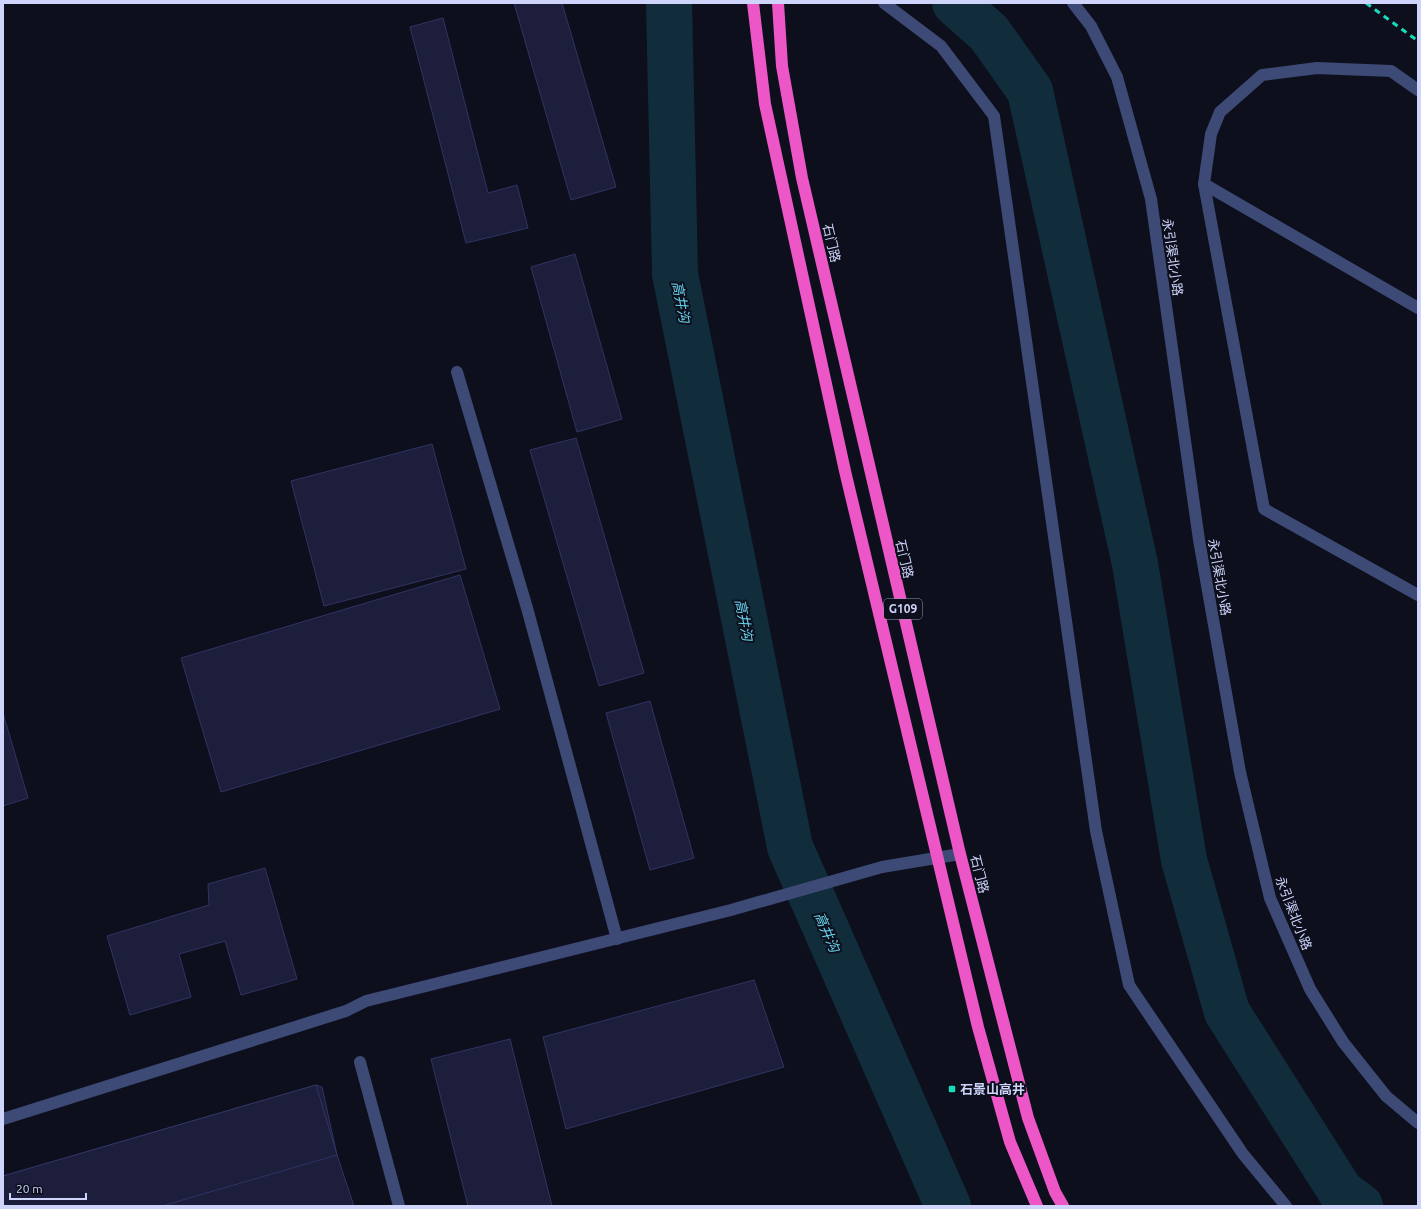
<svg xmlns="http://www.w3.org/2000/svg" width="1421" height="1209" viewBox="0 0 1421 1209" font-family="Ubuntu,'Noto Sans SC',sans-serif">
<rect width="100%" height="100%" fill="#0d0f1c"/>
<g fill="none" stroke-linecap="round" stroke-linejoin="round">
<g stroke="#112d3c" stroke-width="46">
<path d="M669,3L675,274L790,847L948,1206"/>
<path d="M955,3L989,33L1030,91L1135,564L1184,860L1227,1012L1341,1192L1360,1206"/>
</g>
</g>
<g fill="#1c1e3b" stroke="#303464">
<path d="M514,3H562L616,187L571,200Z"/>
<path d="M443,18L488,193L517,185L528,228L466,243L410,27Z"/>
<path d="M575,254L622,419L577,432L531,267Z"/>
<path d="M576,438L644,673L599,686L530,450Z"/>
<path d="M432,444L466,569L324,606L291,481Z"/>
<path d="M460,575L500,709L221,792L181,658Z"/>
<path d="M650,701L694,858L650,870L606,713Z"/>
<path d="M3,713L28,798L3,806Z"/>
<path d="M265,868L297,979L241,995L225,941L179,954L191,997L130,1015L107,936L209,905L208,884Z"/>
<path d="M754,980L784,1067L566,1129L543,1037Z"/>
<path d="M510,1039L552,1206H468L431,1059Z"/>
<path d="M316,1085L322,1087L337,1155L354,1206H3V1176Z"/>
<path d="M316,1085L337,1155L162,1206H3V1176Z"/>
</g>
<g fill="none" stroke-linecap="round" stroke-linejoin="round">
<g stroke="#3d4a76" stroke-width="12">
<path d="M884,3L941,46L994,116L1096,831L1129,985L1243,1154L1286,1206"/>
<path d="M1073,3L1091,26L1117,77L1151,199L1199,540L1240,772L1270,898L1310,989L1343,1042L1386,1096L1418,1123"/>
<path d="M1418,90L1391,71L1317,68L1262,75L1220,112L1211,134L1204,184L1418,308"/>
<path d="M1204,184L1264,509L1418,595"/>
<path d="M457,372L527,608L617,939"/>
<path d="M360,1062L399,1206"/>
<path d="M3,1119L346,1011L366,1001L731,910L882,867L960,854"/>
</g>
<g stroke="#ed56c6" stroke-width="12">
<path d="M753,3L765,104L845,471L978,1027L1010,1142L1037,1206"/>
<path d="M778,3L782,66L802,178L960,854L1028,1118L1055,1192L1063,1206"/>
</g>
<path stroke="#18dbbb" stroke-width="3" stroke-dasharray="6 5" stroke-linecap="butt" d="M1366,3L1418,41"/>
</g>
<rect fill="#18dbbb" stroke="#0d0f1c" stroke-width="1.5" x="948" y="1085" width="8" height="8" rx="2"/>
<g text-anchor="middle" stroke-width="4" stroke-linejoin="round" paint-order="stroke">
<rect fill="#0d0f1c" stroke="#9499b7" stroke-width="1" x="884" y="599" width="38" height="20" rx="3"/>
<g font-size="12" font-weight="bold" fill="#ced4fa">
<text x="903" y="613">G109</text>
</g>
<g font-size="13" fill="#ced4fa" stroke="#0d0f1c">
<text transform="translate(832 243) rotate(77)" y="5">石门路</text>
<text transform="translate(1173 257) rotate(82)" y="5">永引渠北小路</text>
<text transform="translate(905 559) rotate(77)" y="5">石门路</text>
<text transform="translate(1220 577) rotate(80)" y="5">永引渠北小路</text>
<text transform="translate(980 874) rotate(76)" y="5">石门路</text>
<text transform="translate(1294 913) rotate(69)" y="5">永引渠北小路</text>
</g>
<g font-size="13" font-weight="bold" fill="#ced4fa" stroke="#0d0f1c" text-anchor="start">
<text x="960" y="1094">石景山高井</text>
</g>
<g font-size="14" font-style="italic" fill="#67d4ee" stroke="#0d0f1c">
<text transform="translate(681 302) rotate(79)" y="5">高井沟</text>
<text transform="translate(744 620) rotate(79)" y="5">高井沟</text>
<text transform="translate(827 932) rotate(66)" y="5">高井沟</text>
</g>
</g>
<rect width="1421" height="1209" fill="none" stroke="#ced4fa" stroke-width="8"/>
<path d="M10 1193v6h76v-6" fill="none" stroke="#ced4fa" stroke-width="2"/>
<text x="16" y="1193" font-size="12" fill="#ced4fa" stroke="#0d0f1c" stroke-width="3" paint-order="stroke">20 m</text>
</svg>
